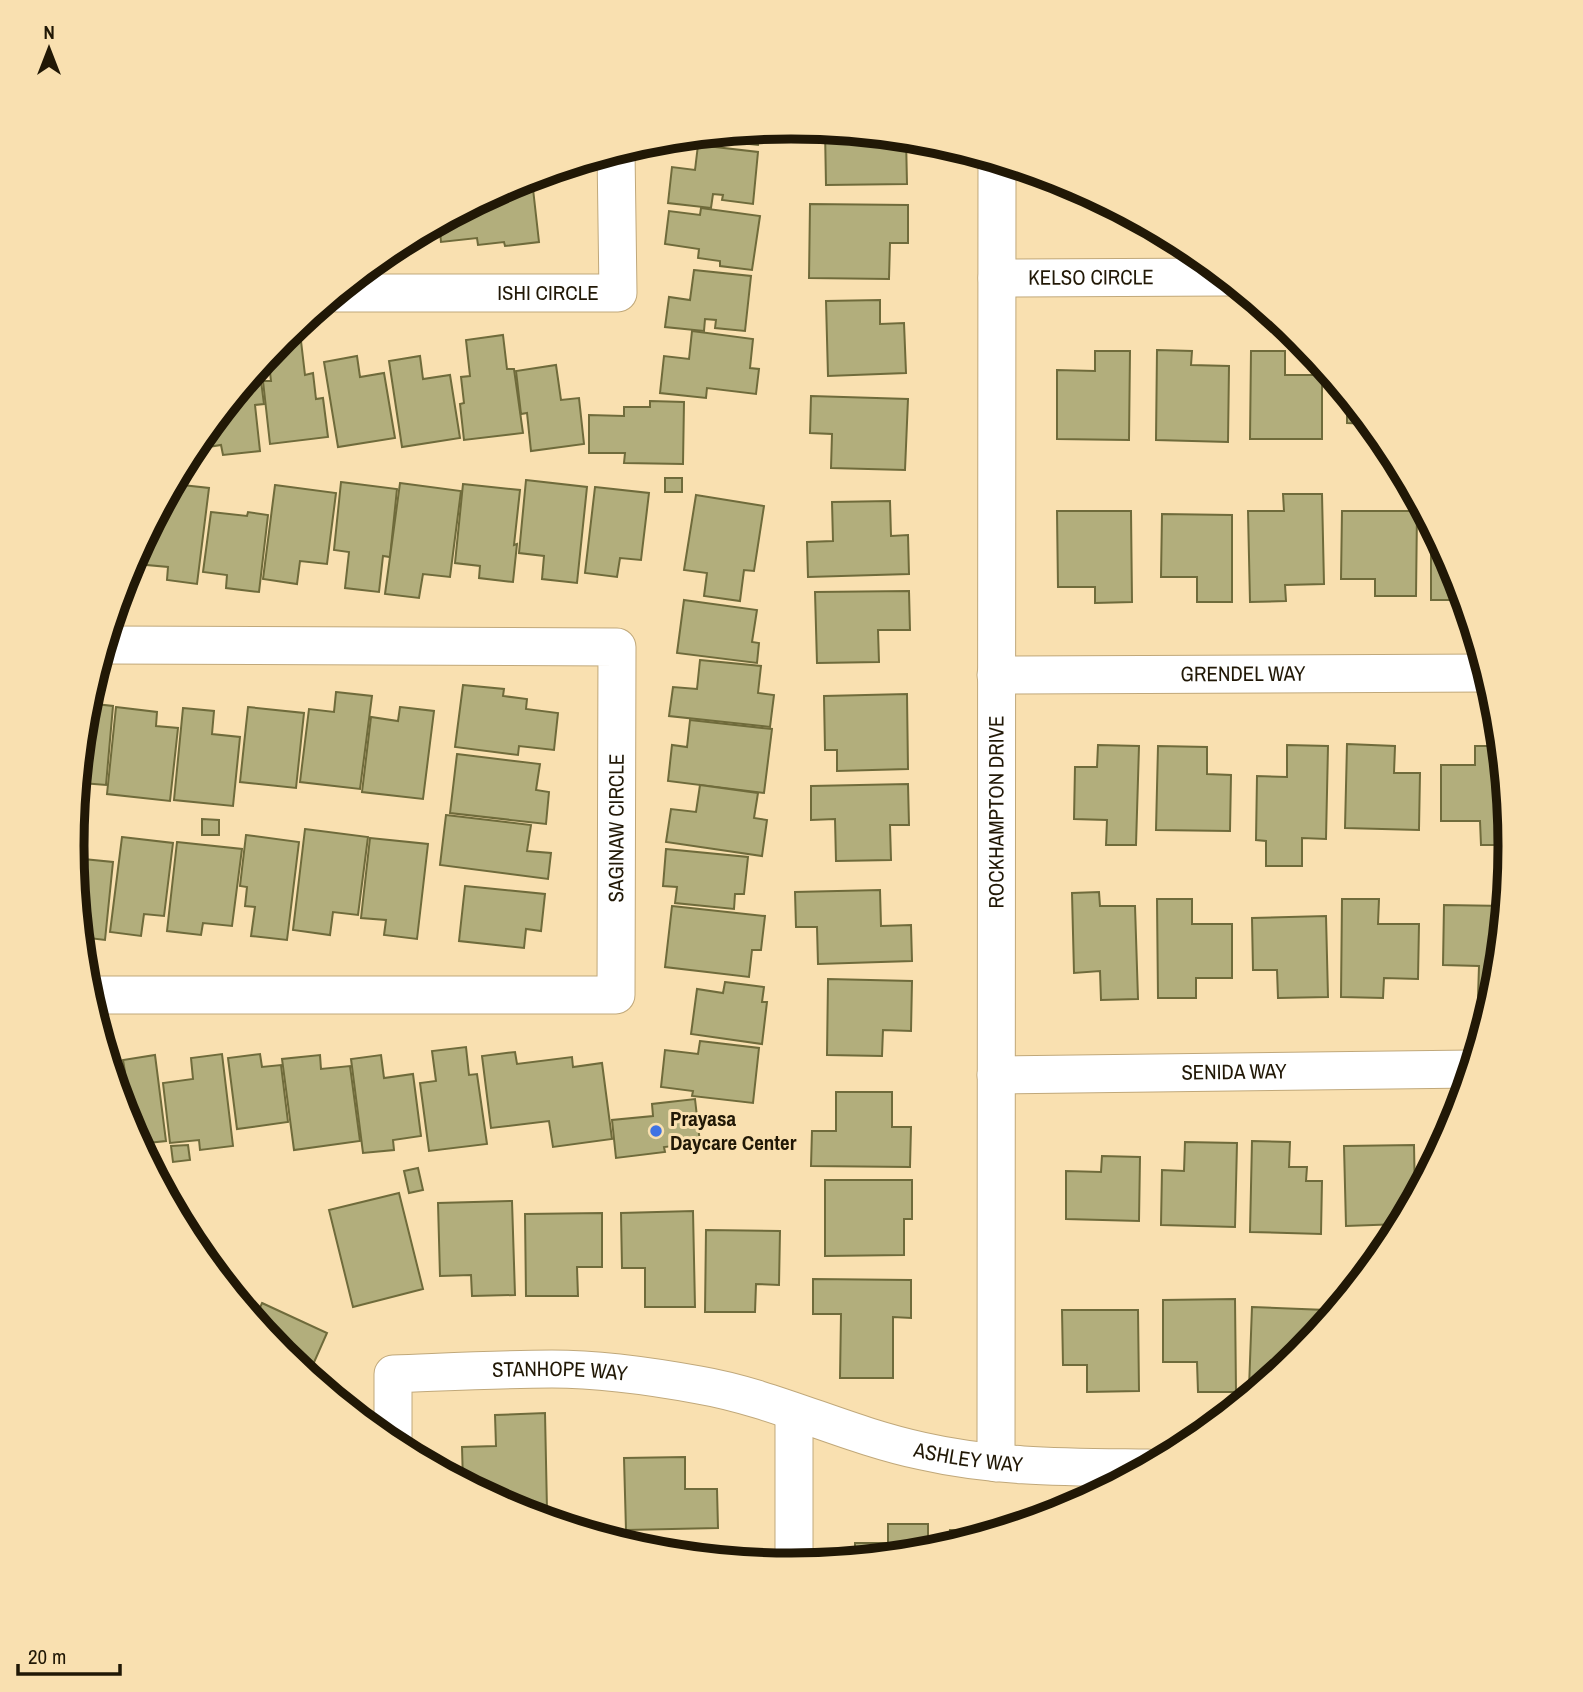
<svg xmlns="http://www.w3.org/2000/svg" width="1583" height="1692" viewBox="0 0 1583 1692" font-family="'Archivo Narrow',sans-serif">
<rect width="100%" height="100%" fill="#f9e0b0"/>
<g fill="#b2ae7c" stroke="#6f6b3b" stroke-width="2">
<path d="M760,129L758,145L712,140V145L669,140Z"/>
<path d="M825,130L906,138L907,184L826,185Z"/>
<path d="M698,145L758,152L753,204L722,200L723,195L713,194L711,208L668,203L672,167L695,170Z"/>
<path d="M1056,178L1067,181L1088,192L1056,193Z"/>
<path d="M532,180L539,242L505,246L504,242L478,245L477,238L441,242L439,222L514,182Z"/>
<path d="M1092,194L1107,202L1092,203Z"/>
<path d="M810,204L908,205V243H890L889,279L809,278Z"/>
<path d="M701,208L760,216L752,270L720,266V261L698,258L699,249L665,244L669,211L700,215Z"/>
<path d="M694,270L751,276L745,331L715,328L716,320L705,319L704,331L665,327L669,297L690,300Z"/>
<path d="M880,300V324L904,323L906,373L828,376L826,301Z"/>
<path d="M692,331L753,339L750,368L759,369L756,394L707,388L706,398L660,393L664,356L689,359Z"/>
<path d="M503,335L507,369H514L523,433L464,440L460,404L464,403L461,377L470,376L466,340Z"/>
<path d="M301,341L305,375L313,373L316,399L323,398L328,437L270,444L263,381H271L268,355L278,343Z"/>
<path d="M1157,350L1192,351L1191,365L1229,366L1228,442L1156,440Z"/>
<path d="M1095,351H1130L1129,440L1057,439V370L1095,371Z"/>
<path d="M1251,351H1285V375H1322V439H1250Z"/>
<path d="M357,356L360,377L384,373L395,438L338,447L324,362Z"/>
<path d="M420,356L423,379L450,375L460,438L402,447L389,361Z"/>
<path d="M259,365L264,404L255,405L260,451L223,455L221,445L208,447L206,430Z"/>
<path d="M556,365L561,400L579,398L584,444L531,451L527,413L521,414L516,371Z"/>
<path d="M1347,394L1371,424L1347,423Z"/>
<path d="M811,396L908,399L905,470L831,468L832,434L810,433Z"/>
<path d="M650,401L684,402L683,464L624,463L625,453H589V415L624,416V407H650Z"/>
<rect x="665" y="478" width="17" height="14"/>
<path d="M526,480L587,487L577,583L542,579L544,556L519,553Z"/>
<path d="M341,482L397,489L390,557L383,556L379,592L345,588L349,552L334,550Z"/>
<path d="M400,483L461,491L450,577L423,574L419,598L385,594Z"/>
<path d="M173,484L209,488L197,584L167,580L168,567L136,564L138,549Z"/>
<path d="M463,484L520,490L514,545L517,544L513,582L479,578L480,566L455,563Z"/>
<path d="M275,485L336,493L327,564L300,561L297,584L263,579Z"/>
<path d="M595,487L649,493L641,560L620,558L617,577L585,573Z"/>
<path d="M1283,494H1322L1324,584L1285,585L1286,601L1250,602L1248,511H1284Z"/>
<path d="M696,495L764,506L754,571L744,570L740,601L704,596L707,573L684,570Z"/>
<path d="M890,501L891,536L908,535L909,574L808,577L807,542L833,541L832,502Z"/>
<path d="M1057,511H1131L1132,602L1095,603V587H1058Z"/>
<path d="M1342,511H1417L1416,596H1375V579H1341Z"/>
<path d="M211,512L247,516L248,512L268,515L259,592L226,588L227,575L203,572Z"/>
<path d="M1162,514L1232,515V602H1197V577H1161Z"/>
<path d="M1431,524L1457,571L1465,600H1431Z"/>
<path d="M130,563L128,586H122L127,570Z"/>
<path d="M909,591L910,630H878L879,662L817,663L815,592Z"/>
<path d="M684,600L757,610L752,642L759,643L757,663L677,653Z"/>
<path d="M700,660L761,666L758,693L774,695L770,727L669,716L673,687L697,689Z"/>
<path d="M463,685L504,689L503,696L527,699L526,709L558,713L554,750L519,746L518,755L455,747Z"/>
<path d="M336,692L372,696L360,789L300,782L309,709L334,712Z"/>
<path d="M907,694L908,769L837,771V750H825L824,696Z"/>
<path d="M86,703L113,706L106,785L82,783V776L79,775Z"/>
<path d="M116,707L157,712L156,726L178,728L170,801L107,794Z"/>
<path d="M248,707L304,713L296,788L240,782Z"/>
<path d="M400,707L434,711L423,799L362,792L371,717L398,721Z"/>
<path d="M183,708L214,711L212,734L240,737L233,806L174,800Z"/>
<path d="M690,720L772,729L764,793L668,781L672,745L687,747Z"/>
<path d="M1347,744L1395,746L1394,773H1420L1419,830L1345,828Z"/>
<path d="M1098,745L1139,746L1136,845H1106L1107,820L1074,819L1075,767H1097Z"/>
<path d="M1287,745L1328,746L1326,839L1302,838V866H1266V841L1256,840L1257,776L1287,777Z"/>
<path d="M1158,746L1207,747V774L1231,775L1230,831L1156,830Z"/>
<path d="M1475,746H1501L1511,845H1481L1480,821H1441V765H1475Z"/>
<path d="M457,754L540,764L536,790L549,792L546,824L450,813Z"/>
<path d="M908,784L909,825H890L891,860L836,861L835,819L811,820V786Z"/>
<path d="M700,785L758,793L754,818L767,820L762,856L666,842L671,809L696,812Z"/>
<path d="M446,815L531,825L527,851L551,853L548,879L440,865Z"/>
<path d="M202,819L219,820V835H202Z"/>
<path d="M305,829L368,837L358,915L333,912L330,935L293,930Z"/>
<path d="M246,835L299,842L287,940L251,936L255,907L245,906L247,887L240,886Z"/>
<path d="M122,837L173,843L164,916L144,914L141,936L110,932Z"/>
<path d="M370,838L428,844L417,939L384,935L386,920L361,918Z"/>
<path d="M177,842L242,849L232,926L203,923L201,935L167,931Z"/>
<path d="M666,849L748,857L744,894H735L734,909L675,903L677,887L663,886Z"/>
<path d="M73,858L113,862L105,940L81,937Z"/>
<path d="M465,886L545,894L541,931L526,929L524,948L459,941Z"/>
<path d="M880,890L881,926L911,925L912,961L818,964L817,927H796L795,892Z"/>
<path d="M1099,892L1100,906H1135L1138,999L1101,1000L1100,971L1074,973L1072,893Z"/>
<path d="M1157,899H1192V924H1232V978H1196V998H1158Z"/>
<path d="M1342,899H1379L1378,924H1419L1418,979L1384,978L1383,998L1341,997Z"/>
<path d="M1444,905L1505,906L1497,987L1494,998L1478,997L1479,966L1443,965Z"/>
<path d="M672,906L765,916L761,950H752L749,977L665,967Z"/>
<path d="M1326,916L1328,997L1278,998L1277,970H1253L1252,918Z"/>
<path d="M828,979L912,981L911,1031L883,1030L882,1056L827,1055Z"/>
<path d="M725,982L764,987L762,1002H767L762,1044L691,1034L697,989L723,993Z"/>
<path d="M700,1041L759,1048L753,1103L692,1096L693,1091L661,1087L665,1050L698,1054Z"/>
<path d="M466,1047L469,1075L477,1074L487,1144L429,1151L420,1083L436,1081L432,1051Z"/>
<path d="M515,1052L517,1064L572,1057L573,1067L602,1063L612,1139L553,1147L549,1121L491,1128L482,1056Z"/>
<path d="M222,1054L233,1146L200,1150L199,1140L170,1143L163,1083L193,1079L191,1058Z"/>
<path d="M260,1054L262,1067L281,1065L288,1122L237,1129L228,1058Z"/>
<path d="M155,1055L166,1141L138,1144L126,1121L112,1074L125,1072L123,1060Z"/>
<path d="M320,1055L321,1069L350,1066L360,1141L294,1150L282,1059Z"/>
<path d="M381,1055L384,1078L413,1074L421,1136L393,1140L394,1150L363,1153L351,1059Z"/>
<path d="M836,1092H892V1127H911L910,1167L811,1166L812,1131H836Z"/>
<path d="M695,1099L700,1143L664,1147L665,1152L616,1158L612,1120L653,1116L652,1104Z"/>
<path d="M1431,1140H1446L1431,1169Z"/>
<path d="M1252,1141L1290,1142L1289,1167H1307L1306,1181H1322L1321,1234L1250,1232Z"/>
<path d="M1185,1142L1237,1143L1235,1227L1161,1225L1162,1170L1184,1171Z"/>
<path d="M188,1145L190,1160L173,1162L171,1146Z"/>
<path d="M1414,1145L1415,1198L1401,1224L1346,1226L1344,1146Z"/>
<path d="M1102,1156L1140,1157L1139,1221L1066,1219V1171L1101,1172Z"/>
<path d="M418,1168L423,1190L409,1193L404,1171Z"/>
<path d="M825,1180H912V1219H904V1255L825,1256Z"/>
<path d="M399,1193L423,1289L353,1307L329,1210Z"/>
<path d="M512,1201L515,1295L472,1296L471,1275L440,1276L438,1203Z"/>
<path d="M693,1211L695,1307H645V1268H622L621,1213Z"/>
<path d="M602,1213V1267H577L578,1296H526L525,1214Z"/>
<path d="M706,1230L780,1231L779,1285L756,1284L755,1312H705Z"/>
<path d="M813,1279L911,1280V1318L893,1317V1378H840L841,1314H813Z"/>
<path d="M1235,1299L1236,1392H1198L1197,1362H1163V1300Z"/>
<path d="M262,1303L327,1333L308,1376L282,1355L252,1317L255,1319Z"/>
<path d="M1252,1307L1326,1310L1325,1325L1300,1355L1260,1388H1249Z"/>
<path d="M1062,1310H1138L1139,1391L1087,1392V1365H1063Z"/>
<path d="M545,1413L547,1510L515,1511L463,1482L462,1447L496,1446L495,1415Z"/>
<path d="M685,1457V1489H717L718,1528L626,1530L624,1458Z"/>
<path d="M888,1524H928V1552L855,1560V1543H888Z"/>
<path d="M950,1530L987,1531V1535L950,1546Z"/>
<path d="M698,1546V1557L644,1550V1547Z"/>
</g>
<g fill="none" stroke-linecap="round" stroke-linejoin="round">
<g stroke="#c0a87a" stroke-width="39">
<g id="minor">
<path id="s1" d="M997,278L1227,277"/>
<path id="s2" d="M336,293H618L616,151"/>
<path id="s3" d="M996,675L1488,673"/>
<path id="s4" d="M88,995H616L617,647L104,645"/>
<path id="s5" d="M996,1075L1472,1069"/>
<path d="M794,1412V1565"/>
<path id="s6" d="M393,1445V1374C446,1372 499,1369 552,1369C601,1369 650,1376 699,1385C775,1398 846,1435 922,1451C996,1468 1072,1467 1148,1468"/>
<path id="s7" d="M996,1463L997,160"/>
</g>
</g>
<use href="#minor" stroke="#fff" stroke-width="37"/>
</g>
<circle fill="#4073e3" stroke="#f9e0b0" stroke-width="2.5" cx="656" cy="1131" r="7"/>
<g text-anchor="middle" stroke-width="6" stroke-linejoin="round" paint-order="stroke">
<g font-size="21" fill="#211806" stroke="#f9e0b0">
<text dy="7" stroke="none"><textPath href="#s1" startOffset="94">KELSO CIRCLE</textPath></text>
<text dy="7" stroke="none"><textPath href="#s2" startOffset="212">ISHI CIRCLE</textPath></text>
<text dy="7" stroke="none"><textPath href="#s3" startOffset="247">GRENDEL WAY</textPath></text>
<text dy="7" stroke="none"><textPath href="#s7" startOffset="651">ROCKHAMPTON DRIVE</textPath></text>
<text dy="7" stroke="none"><textPath href="#s4" startOffset="695">SAGINAW CIRCLE</textPath></text>
<text dy="7" stroke="none"><textPath href="#s5" startOffset="238">SENIDA WAY</textPath></text>
<text dy="7" stroke="none"><textPath href="#s6" startOffset="238">STANHOPE WAY</textPath></text>
<text dy="7" stroke="none"><textPath href="#s6" startOffset="658">ASHLEY WAY</textPath></text>
</g>
<g font-size="21" font-weight="bold" fill="#211806" stroke="#f9e0b0" text-anchor="start">
<text x="670" y="1126">Prayasa<tspan x="670" dy="24">Daycare Center</tspan></text>
</g>
</g>
<path d="M0 0H1583V1692H0ZM84 846a707 707 0 1 1 1414 0a707 707 0 1 1-1414 0Z" fill="#f9e0b0" fill-rule="evenodd"/>
<path fill="none" stroke="#211806" stroke-width="9" d="M84 846a707 707 0 1 1 1414 0a707 707 0 1 1-1414 0Z"/>
<g transform="translate(49 49)" stroke="#f9e0b0" stroke-width="5" paint-order="stroke">
<path d="M0-5L12 26L0 18L-12 26Z" fill="#211806"/>
<text y="-10" font-size="19" font-weight="bold" text-anchor="middle" fill="#211806">N</text>
</g>
<path d="M18 1664v10h102v-10" fill="none" stroke="#211806" stroke-width="3.5"/>
<text x="28" y="1664" font-size="21" fill="#211806" stroke="#f9e0b0" stroke-width="5" paint-order="stroke">20 m</text>
</svg>
